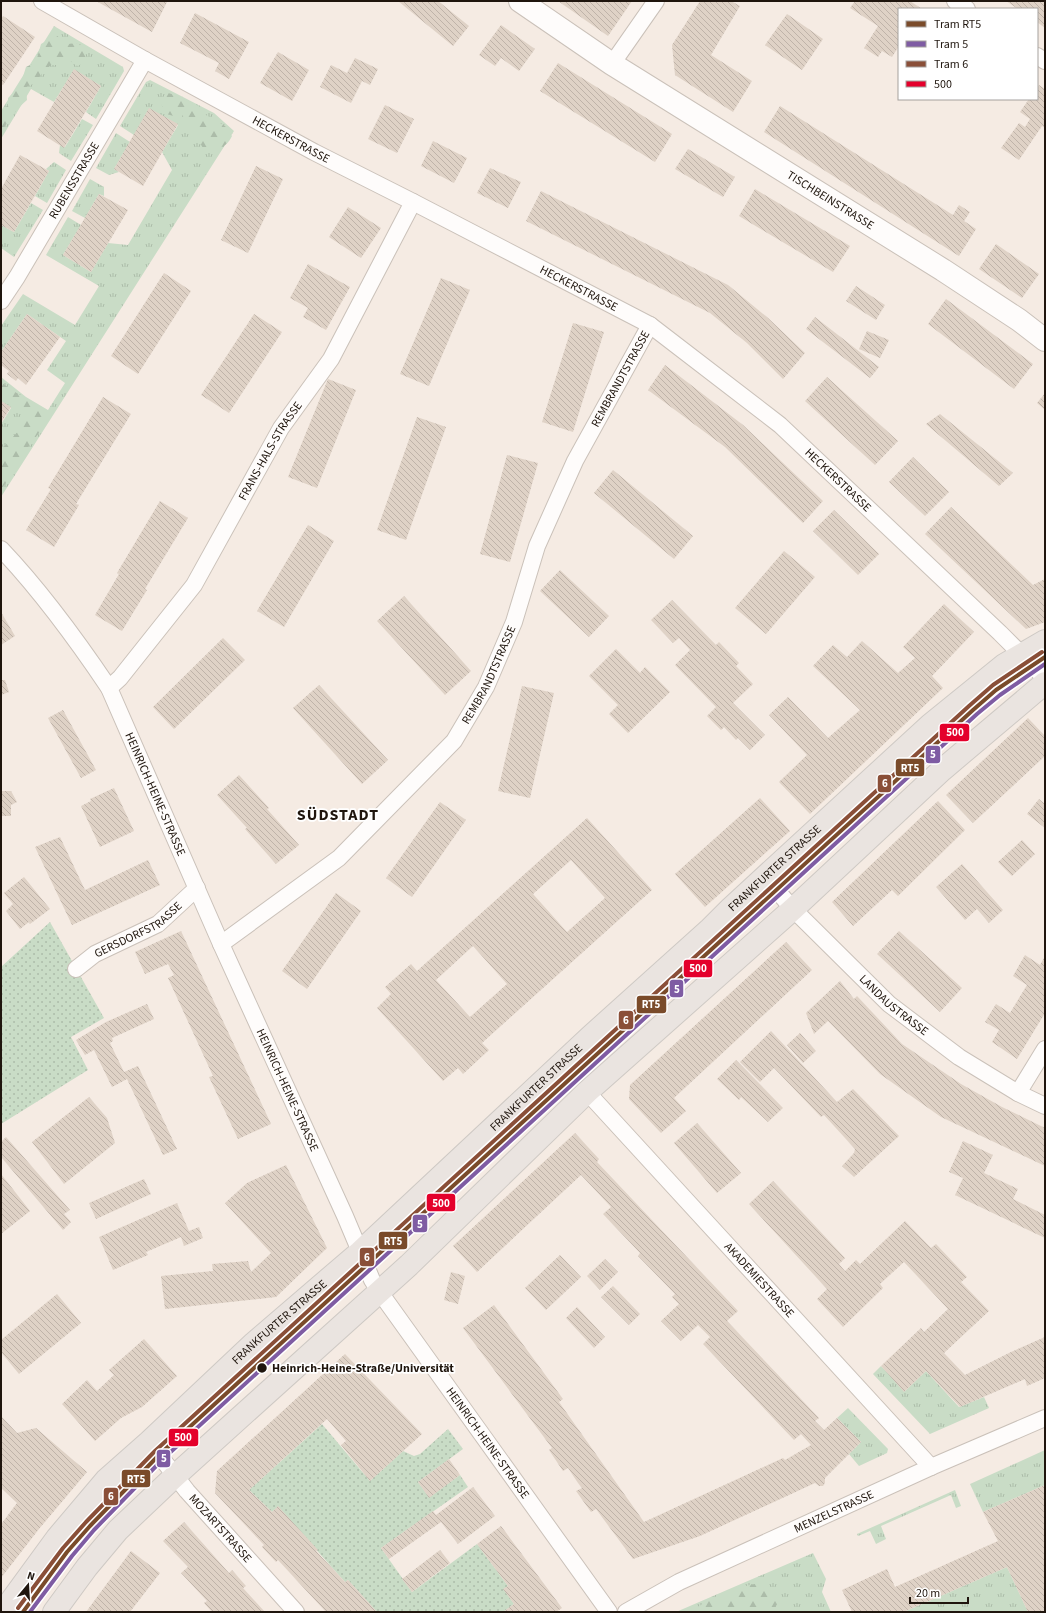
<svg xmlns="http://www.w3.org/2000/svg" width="1046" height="1613" viewBox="0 0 1046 1613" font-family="'Source Sans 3',sans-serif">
<defs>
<pattern id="grass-tufts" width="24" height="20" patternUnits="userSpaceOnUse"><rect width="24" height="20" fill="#c9dcc6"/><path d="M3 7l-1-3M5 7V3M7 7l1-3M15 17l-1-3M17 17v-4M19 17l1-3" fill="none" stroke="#acbca9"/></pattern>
<pattern id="forest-firs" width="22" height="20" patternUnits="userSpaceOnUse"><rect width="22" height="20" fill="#c9dcc6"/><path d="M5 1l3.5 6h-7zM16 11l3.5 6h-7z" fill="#acbca9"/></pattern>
<pattern id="garden-dots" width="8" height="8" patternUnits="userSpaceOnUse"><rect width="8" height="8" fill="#c9dcc6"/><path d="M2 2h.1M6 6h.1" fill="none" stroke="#acbca9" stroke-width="1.8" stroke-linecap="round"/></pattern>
<pattern id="building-back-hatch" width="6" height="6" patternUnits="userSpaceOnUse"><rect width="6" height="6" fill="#dfd2c6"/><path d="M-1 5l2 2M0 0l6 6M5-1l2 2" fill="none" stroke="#bfb3a9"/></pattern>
</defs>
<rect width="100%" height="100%" fill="#f5ebe3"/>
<g fill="url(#grass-tufts)">
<path d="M54,26L123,67L124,71L96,119L86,112L101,86L74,70L54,102L31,89L1,139V111Z"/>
<path d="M150,80L214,113L234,131L1,497V424L11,408L1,401V377L26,397L48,410L65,383L47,370L66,341L27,314L1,352V326L23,294L75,325L99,286L46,255L68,217L81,225L63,255L91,272L108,243L128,245L172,170L162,152L178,125L134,135L120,126L146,82Z"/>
<path d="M82,119L93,125L71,161L59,153L60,145L65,147Z"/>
<path d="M116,133L130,142L114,169L119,172L109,175L96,168Z"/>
<path d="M54,162L66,170L47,203L35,196L49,171L46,169Z"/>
<path d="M90,179L104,187V196L99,194L85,218L72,211Z"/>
<path d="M31,203L43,210L14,257L1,248V225L14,232Z"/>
<path d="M881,1366L905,1391L926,1371L959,1407L984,1397L989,1408L930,1434L873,1374Z"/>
<path d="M848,1408L888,1449L887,1453L859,1466L849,1454L861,1442L837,1418Z"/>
<path d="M1045,1450V1485L983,1512L970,1484Z"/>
<path d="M955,1490L961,1506L956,1508L951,1495L881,1526L886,1539L876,1544L870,1531L858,1536L857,1534Z"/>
<path d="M813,1553L826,1579L822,1592L831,1612H676Z"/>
<path d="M1007,1567L1028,1612H907L906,1611Z"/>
</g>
<g fill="url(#forest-firs)">
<path d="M56,35L67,44L78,43L85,51L87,62L77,66L69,60L61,65H51L43,72L35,83L26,87L27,100C16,109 10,120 1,131V112L8,105V98L20,86L26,67L36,62L41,44Z"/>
<path d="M168,93L175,95L180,100L193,103L202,108L206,115L225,126L232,136C226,149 217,149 204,150L199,141L203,132L193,129L182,115L177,117L163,113L161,99Z"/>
<path d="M1,382C15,394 36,402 48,416L46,424L21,456L15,472L1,489V450L23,426L26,417L14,404L1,397Z"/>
<path d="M759,1583L770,1588L779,1600L773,1612H752L742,1608L735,1612H688L714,1598L730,1597L741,1587Z"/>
</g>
<g fill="url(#garden-dots)">
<path d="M50,922L104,1018L71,1037L88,1070L1,1124V967Z"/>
<path d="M322,1424L370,1481L403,1451L414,1456L420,1454L448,1429L463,1449L418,1482L429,1497L460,1475L468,1487L381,1548L412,1592L477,1544L508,1586L504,1589L514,1604L503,1612H377L348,1580L345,1582L278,1507L272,1512L249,1490Z"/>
</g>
<g fill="url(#building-back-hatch)" fill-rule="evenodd">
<path d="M96,1H165L167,2L152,32Z"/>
<path d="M398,1H438L469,26L453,46Z"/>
<path d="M558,1H632L608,36Z"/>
<path d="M700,1H731L740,6L711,55L752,81L733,112L675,75L672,45Z"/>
<path d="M855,1H910L922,9H899V46L892,57L882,51L878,57L864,48L878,26L850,8Z"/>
<path d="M1006,1H1045V28L1037,22V9H1018Z"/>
<path d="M195,13L249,42L229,79L215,71L219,63L180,43Z"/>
<path d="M787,14L823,39L802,70L765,45Z"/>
<path d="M3,16L35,37L3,85L1,84V19Z"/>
<path d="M501,25L535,49L519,71L501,58L495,66L479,55Z"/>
<path d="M278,52L309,70L292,101L260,83Z"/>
<path d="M355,58L378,69L370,85L362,81L351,103L320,87L331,65L347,73Z"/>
<path d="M558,63L672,134L655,162L540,91Z"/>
<path d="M74,69L101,86L64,148L37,131Z"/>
<path d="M1039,85L1045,89V128L1042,126L1019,160L1001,148L1019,123L1025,127L1030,119L1020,112L1029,99H1037V88Z"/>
<path d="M385,105L414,119L397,153L368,139Z"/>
<path d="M780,106L953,215L959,205L970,212L964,221L976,229L959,256L764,132Z"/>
<path d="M149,108L178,124L143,186L114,169Z"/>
<path d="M433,141L467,158L454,183L421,166Z"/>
<path d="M688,149L735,177L723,197L675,169Z"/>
<path d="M20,155L49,171L14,232L1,225V189Z"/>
<path d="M256,166L283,179L248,253L221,240Z"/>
<path d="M490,168L521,182L508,208L477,193Z"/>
<path d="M755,189L850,246L833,272L739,216Z"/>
<path d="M541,191L728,285L768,318L805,353L783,379L747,343L710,313L526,221Z"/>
<path d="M99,194L128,210L91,272L63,255Z"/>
<path d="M348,207L381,228L361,258L329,237Z"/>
<path d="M996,244L1039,274L1022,298L979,269Z"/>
<path d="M308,264L350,287L326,330L303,317L308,308L290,298Z"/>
<path d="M164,273L191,291L138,374L111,356Z"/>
<path d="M441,278L470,290L429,386L400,374Z"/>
<path d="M856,286L885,305L876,320L846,301Z"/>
<path d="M946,299L1033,364L1014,389L928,324Z"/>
<path d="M27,314L60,337L26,385L18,378L16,381L7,374L9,371L1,365V352Z"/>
<path d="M254,314L282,332L229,413L201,395Z"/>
<path d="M815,317L879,367L870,378L806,329Z"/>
<path d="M573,323L604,332L573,432L542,422Z"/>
<path d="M867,331L889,340L880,358L859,349Z"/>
<path d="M665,365L743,425L823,501L803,523L725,447L648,390Z"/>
<path d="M827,377L898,441L875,465L805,401Z"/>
<path d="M328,379L356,390L317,488L288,477Z"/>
<path d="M1045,393V410L1037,403Z"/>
<path d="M103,397L131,414L76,504L79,505L54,547L26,530L51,489L48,488Z"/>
<path d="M1,401L11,407L1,423Z"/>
<path d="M940,414L1013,473L999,486L926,424Z"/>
<path d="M417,417L446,427L406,540L377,530Z"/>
<path d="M507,455L538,463L510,562L480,554Z"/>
<path d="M913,457L949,492L925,516L889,482Z"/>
<path d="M613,470L693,536L674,559L594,493Z"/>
<path d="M160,501L188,518L145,589L147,590L122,631L95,615L119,574L117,573Z"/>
<path d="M951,507L1033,585L1045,579V622L1026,629L925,534Z"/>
<path d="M834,510L879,554L858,575L813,531Z"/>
<path d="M308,525L334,541L284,627L257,611Z"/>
<path d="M784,551L815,577L766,634L735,608Z"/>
<path d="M560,570L609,616L589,637L540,591Z"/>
<path d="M404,596L471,671L445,695L377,621Z"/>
<path d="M672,600L716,645L719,642L739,663L736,666L753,684L733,703L765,735L750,750L738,738L736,740L724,727L721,730L707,716L716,707L675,665L690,650L679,638L673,643L651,620Z"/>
<path d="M944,604L974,632L932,676L943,688L810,814L779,782L807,755L769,715L788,697L828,738L860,710L813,666L833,645L847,657L862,641L898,673L915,658L903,647Z"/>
<path d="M1,612L15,636L1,645Z"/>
<path d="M223,638L245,660L174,729L153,707Z"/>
<path d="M616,649L640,673L645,667L670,692L628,733L609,714L618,705L589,676Z"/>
<path d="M1,680H5L9,692L1,695Z"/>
<path d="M319,685L388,760L362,784L293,708Z"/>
<path d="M522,686L554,693L530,798L498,791Z"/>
<path d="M63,710L96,770L81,778L48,718Z"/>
<path d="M1028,718L1045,736V756L973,823L946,795Z"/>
<path d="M239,775L269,808L267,809L299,845L276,864L245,829L247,828L217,795Z"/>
<path d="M114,788L134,831L100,847L81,806L91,801L90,799Z"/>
<path d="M1,791H11L17,802L11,805V816H1Z"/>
<path d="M760,798L790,831L705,907L675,874Z"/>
<path d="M1039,799L1045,804V828L1027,814Z"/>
<path d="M938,801L965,830L898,896L892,890L853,926L832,902Z"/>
<path d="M440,802L466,820L412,897L386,878Z"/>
<path d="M587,818L652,890L482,1043L489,1050L463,1074L458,1068L443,1081L377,1008L391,994L385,987L411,964L417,971ZM571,860L605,898L567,932L533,894ZM473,946L507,984L470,1017L436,980Z"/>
<path d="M60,837L85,890L148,860L160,885L72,925L35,847Z"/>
<path d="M1022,840L1035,854L1012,876L998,862Z"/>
<path d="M962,864L1003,910L989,923L977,909L965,920L936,887Z"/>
<path d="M24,877L50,909L30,924L29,922L20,929L6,911L13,904L4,893Z"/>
<path d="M336,893L361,911L307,989L282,971Z"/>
<path d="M181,931L271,1124L238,1139L209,1077L213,1076L168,978L174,975L168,964L145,974L135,952Z"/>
<path d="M899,931L962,988L940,1012L877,954Z"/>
<path d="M786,942L812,970L674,1098L686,1111L661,1133L629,1099L630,1085Z"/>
<path d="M1025,955L1040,965L1045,956V1013L1017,1059L992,1042L999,1030L985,1022L996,1004L1010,1013L1027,985L1013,976Z"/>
<path d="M840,981L854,999L857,996L902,1044L961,1084L1002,1107L1045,1128V1166L941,1117L880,1074L828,1021L814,1034L806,1013Z"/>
<path d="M147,1004L154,1019L112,1038L113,1041L110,1043L124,1072L138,1066L177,1149L163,1155L127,1079L112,1087L94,1050L85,1055L76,1040L106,1022Z"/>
<path d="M771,1031L837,1102L853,1089L899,1136L854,1177L842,1166L854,1153L855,1149L824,1115L821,1117L774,1068L760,1082L740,1062Z"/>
<path d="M800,1033L816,1051L803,1063L787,1045Z"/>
<path d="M736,1060L783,1108L768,1122L741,1097L739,1100L717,1079Z"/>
<path d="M89,1097L107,1118L115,1143L64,1184L32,1142Z"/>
<path d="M697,1123L741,1173L717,1193L674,1143Z"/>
<path d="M575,1133L599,1159L597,1162L738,1311L727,1321L819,1418L815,1421L824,1430L837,1418L861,1442L825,1478V1483L823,1486H819L815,1483L700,1536L633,1559L596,1509L591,1512L576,1491L582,1488L578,1483L568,1468L563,1471L549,1450L552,1448L463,1328L494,1305L563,1399L559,1402L644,1522L783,1458L785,1460L811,1445L801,1434L794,1440L703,1344L710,1337L698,1325L681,1341L661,1321L679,1304L672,1297L675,1294L638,1256L640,1253L603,1214L611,1207L581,1175L477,1272L453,1246Z"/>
<path d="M6,1137L70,1210L64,1214L71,1222L63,1230L1,1157V1142Z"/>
<path d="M963,1141L993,1155L984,1173L1018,1189L1013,1199L1045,1215V1238L955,1195L963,1178L949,1172Z"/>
<path d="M286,1165L327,1248L276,1297L165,1309L161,1276L213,1271L212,1264L248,1261L251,1272L271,1253L225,1203L247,1183Z"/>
<path d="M1,1174L30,1211L1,1234Z"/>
<path d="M144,1179L151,1194L96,1219L89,1203Z"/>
<path d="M773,1181L845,1258L839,1264L845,1271L856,1260L860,1264L905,1221L931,1248L936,1244L967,1277L961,1282L989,1311L944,1353L965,1375L1011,1352L1045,1337V1378L1027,1386L1025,1379L960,1407L926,1371L904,1392L881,1366L921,1328L924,1332L948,1309L904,1262L880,1284L883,1288L843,1327L817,1299L827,1289L749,1204Z"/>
<path d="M177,1203L189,1231L199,1227L203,1238L184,1246L181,1237L146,1252L148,1255L113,1270L99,1237Z"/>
<path d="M560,1255L581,1277L546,1310L525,1288Z"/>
<path d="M605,1259L618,1272L600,1290L587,1276Z"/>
<path d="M451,1272L465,1276L458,1304L444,1300Z"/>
<path d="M613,1286L640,1314L629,1325L601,1297Z"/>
<path d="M57,1294L81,1323L19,1374L1,1352V1340Z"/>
<path d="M577,1307L605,1337L594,1348L566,1318Z"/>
<path d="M144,1339L177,1376L142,1407L121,1418L95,1441L62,1404L87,1380L97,1391L114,1375L109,1370Z"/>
<path d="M345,1354L422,1434L370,1481L341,1445L346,1441L327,1419L249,1490L272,1512L278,1506L318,1550L316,1551L345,1582L348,1580L377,1612H326L278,1560L276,1562L262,1547L264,1545L215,1493L217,1471Z"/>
<path d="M1,1416L17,1433L36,1428L87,1472L39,1529L1,1578V1522L2,1523L17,1503L1,1488Z"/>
<path d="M449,1459L460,1475L429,1498L418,1482Z"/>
<path d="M1045,1485V1612H1028L1007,1567L906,1611L907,1612H852L842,1590L887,1569L895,1587L998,1541L983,1512Z"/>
<path d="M473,1487L495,1516L458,1544L441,1522L389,1559L381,1548L433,1511L436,1515Z"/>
<path d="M184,1522L229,1573L232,1570L246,1586L243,1588L265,1612H212L204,1603L207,1601L181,1573L188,1567L163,1541Z"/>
<path d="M501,1526L562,1608L556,1612H503L514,1604L503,1589L508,1586L477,1544Z"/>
<path d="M440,1550L450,1563L412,1592L402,1579Z"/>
<path d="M131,1551L160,1573L130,1612H86Z"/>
</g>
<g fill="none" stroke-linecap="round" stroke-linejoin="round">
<g stroke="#cac1b9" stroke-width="18">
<g id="minor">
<path id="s1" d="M42,1L145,60L314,152L413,202L650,325L780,425L1000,633L1045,678"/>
<path d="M955,1L967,9"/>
<path d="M1037,56L1045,61"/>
<path d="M612,64L656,1"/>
<path id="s2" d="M1,301L17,277L145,60"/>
<path id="s3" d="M1,549C42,592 76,639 109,688L221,944L345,1216L372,1280L379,1291L609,1612"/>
<path id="s4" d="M109,688L120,678L194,585L281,428L331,359L413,202"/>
<path id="s5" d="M765,877L793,909L889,1004L959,1057L1018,1093L1045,1106"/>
<path id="s6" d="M221,944L339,858L454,741L486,687L514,622L537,546L575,461L650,325"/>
<path id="s7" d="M76,969L95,954L158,924L197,888"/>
<path id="s8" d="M587,1092L931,1467"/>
<path d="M1018,1093L1045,1049"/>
<path id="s9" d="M149,1442L187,1491L296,1612"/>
<path id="s10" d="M626,1612L679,1582L931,1467L1045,1418"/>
</g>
</g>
<g stroke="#cac1b9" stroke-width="24">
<g id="secondary">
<path id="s11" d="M520,1L612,64L943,270L1019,320L1045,340"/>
</g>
</g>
<g stroke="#cec9c4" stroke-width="24">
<g id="primary">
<path id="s12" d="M3,1612L57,1538L106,1480L149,1442L254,1343L360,1252L591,1036L709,930L731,908L930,725L1004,665L1045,641"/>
<path d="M54,1612L87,1567L118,1530L175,1476L409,1265L587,1092L793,909L942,770L1045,683"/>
</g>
</g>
<use href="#minor" stroke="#fefcfb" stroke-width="16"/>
<use href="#secondary" stroke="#fefcfb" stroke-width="22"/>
<use href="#primary" stroke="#eae4e0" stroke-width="22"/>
<g stroke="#fff" stroke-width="7">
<path id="bus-1" d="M28,1612L84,1538L161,1458L740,930L948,738L1005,689L1045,663"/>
</g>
<use href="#bus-1" stroke="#e4002b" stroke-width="4"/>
<g stroke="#fff" stroke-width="7">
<path id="tram-1" d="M23,1612L67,1552L90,1526L159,1455L973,710L996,690L1045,657"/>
</g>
<g stroke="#fff" stroke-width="7">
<path id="tram-2" d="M30,1612L72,1556L94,1530L163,1459L977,714L1000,695L1045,664"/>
</g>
<g stroke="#fff" stroke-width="7">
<path id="tram-3" d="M18,1608L63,1548L86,1522L155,1451L969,706L993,685L1042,652"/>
</g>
<use href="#tram-1" stroke="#7a4b2a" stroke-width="4"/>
<use href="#tram-2" stroke="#7f5ca3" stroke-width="4"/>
<use href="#tram-3" stroke="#8a4f38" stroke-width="4"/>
</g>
<circle fill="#1f150d" stroke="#fff" stroke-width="1.5" cx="262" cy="1368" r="5.5"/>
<g text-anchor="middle" stroke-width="3.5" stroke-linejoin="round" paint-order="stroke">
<g font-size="12" fill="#1f150d" stroke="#fff">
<text dy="4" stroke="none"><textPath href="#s1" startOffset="285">HECKERSTRASSE</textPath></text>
<text dy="4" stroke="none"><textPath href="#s2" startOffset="141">RUBENSSTRASSE</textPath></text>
<text dy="4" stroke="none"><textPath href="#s11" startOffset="369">TISCHBEINSTRASSE</textPath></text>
<text dy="4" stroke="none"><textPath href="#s1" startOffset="609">HECKERSTRASSE</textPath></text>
<text dy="4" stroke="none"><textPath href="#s6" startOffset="710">REMBRANDTSTRASSE</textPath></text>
<text dy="4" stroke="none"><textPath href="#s4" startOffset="288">FRANS-HALS-STRASSE</textPath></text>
<text dy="4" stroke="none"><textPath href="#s1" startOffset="933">HECKERSTRASSE</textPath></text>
<text dy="4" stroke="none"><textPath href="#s6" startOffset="385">REMBRANDTSTRASSE</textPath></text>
<text dy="4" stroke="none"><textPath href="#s3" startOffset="292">HEINRICH-HEINE-STRASSE</textPath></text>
<text dy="4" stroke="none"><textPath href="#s12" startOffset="1074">FRANKFURTER STRASSE</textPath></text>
<text dy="4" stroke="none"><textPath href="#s7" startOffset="74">GERSDORFSTRASSE</textPath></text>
<text dy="4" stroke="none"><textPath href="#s5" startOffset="182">LANDAUSTRASSE</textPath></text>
<text dy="4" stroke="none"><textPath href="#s12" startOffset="750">FRANKFURTER STRASSE</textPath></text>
<text dy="4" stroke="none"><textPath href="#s3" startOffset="616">HEINRICH-HEINE-STRASSE</textPath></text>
<text dy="4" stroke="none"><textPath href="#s8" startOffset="255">AKADEMIESTRASSE</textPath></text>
<text dy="4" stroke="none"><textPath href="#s12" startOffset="402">FRANKFURTER STRASSE</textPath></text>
<text dy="4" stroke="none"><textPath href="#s3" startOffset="1024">HEINRICH-HEINE-STRASSE</textPath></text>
<text dy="4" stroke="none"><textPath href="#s10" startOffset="231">MENZELSTRASSE</textPath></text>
<text dy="4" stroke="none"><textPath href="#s9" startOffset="112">MOZARTSTRASSE</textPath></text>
</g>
<g font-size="12" font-weight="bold" fill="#1f150d" stroke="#fff" text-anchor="start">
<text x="272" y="1372">Heinrich-Heine-Straße/Universität</text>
</g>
<g font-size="16" font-weight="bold" letter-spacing="1" fill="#1f150d" stroke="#fff">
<text x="338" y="820">SÜDSTADT</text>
</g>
</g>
<g stroke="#fff" stroke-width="1.5">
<rect x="939" y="723" width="31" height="19" rx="4" fill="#e4002b"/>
<rect x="925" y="745" width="16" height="19" rx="4" fill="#7f5ca3"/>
<rect x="895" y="758" width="30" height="19" rx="4" fill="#7a4b2a"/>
<rect x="877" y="774" width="15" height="19" rx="4" fill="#8a4f38"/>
<rect x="683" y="959" width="30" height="19" rx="4" fill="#e4002b"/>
<rect x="669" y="979" width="15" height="19" rx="4" fill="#7f5ca3"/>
<rect x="636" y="995" width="31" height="19" rx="4" fill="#7a4b2a"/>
<rect x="618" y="1010" width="16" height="20" rx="4" fill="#8a4f38"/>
<rect x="426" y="1193" width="30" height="19" rx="4" fill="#e4002b"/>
<rect x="412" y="1214" width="16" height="19" rx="4" fill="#7f5ca3"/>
<rect x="378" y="1231" width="30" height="19" rx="4" fill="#7a4b2a"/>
<rect x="359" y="1247" width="16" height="20" rx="4" fill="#8a4f38"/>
<rect x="168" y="1428" width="31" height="19" rx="4" fill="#e4002b"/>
<rect x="156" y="1449" width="15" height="19" rx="4" fill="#7f5ca3"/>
<rect x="121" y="1469" width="30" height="19" rx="4" fill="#7a4b2a"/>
<rect x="103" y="1487" width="16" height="19" rx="4" fill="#8a4f38"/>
</g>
<g font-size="11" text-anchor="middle" font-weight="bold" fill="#fff">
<text x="955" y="736">500</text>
<text x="933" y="758">5</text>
<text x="910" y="772">RT5</text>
<text x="885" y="787">6</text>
<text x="698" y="972">500</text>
<text x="677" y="993">5</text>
<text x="651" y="1008">RT5</text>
<text x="626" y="1024">6</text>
<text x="441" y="1207">500</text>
<text x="420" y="1228">5</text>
<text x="393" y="1245">RT5</text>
<text x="367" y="1261">6</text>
<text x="183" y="1441">500</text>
<text x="164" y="1462">5</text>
<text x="136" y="1483">RT5</text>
<text x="111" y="1500">6</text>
</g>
<rect width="1046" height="1613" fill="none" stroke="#1f150d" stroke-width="4"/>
<rect x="898" y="8" width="140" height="92" fill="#ffffff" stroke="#a5a19e"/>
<rect x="906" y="21" width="20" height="6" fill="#7a4b2a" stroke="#a5a19e"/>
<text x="934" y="28" font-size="12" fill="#1f150d">Tram RT5</text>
<rect x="906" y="41" width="20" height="6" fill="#7f5ca3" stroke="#a5a19e"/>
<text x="934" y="48" font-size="12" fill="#1f150d">Tram 5</text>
<rect x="906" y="61" width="20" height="6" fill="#8a4f38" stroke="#a5a19e"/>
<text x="934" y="68" font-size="12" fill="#1f150d">Tram 6</text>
<rect x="906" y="81" width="20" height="6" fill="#e4002b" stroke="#a5a19e"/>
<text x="934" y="88" font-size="12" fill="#1f150d">500</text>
<g transform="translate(28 1585) rotate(18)" stroke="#ffffff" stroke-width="3" paint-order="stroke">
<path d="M0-3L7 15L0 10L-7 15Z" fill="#1f150d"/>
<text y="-6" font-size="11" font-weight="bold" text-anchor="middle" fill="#1f150d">N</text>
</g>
<path d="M910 1597v6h58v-6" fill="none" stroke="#1f150d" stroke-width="2"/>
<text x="916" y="1597" font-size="12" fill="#1f150d" stroke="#ffffff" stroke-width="3" paint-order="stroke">20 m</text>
</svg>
